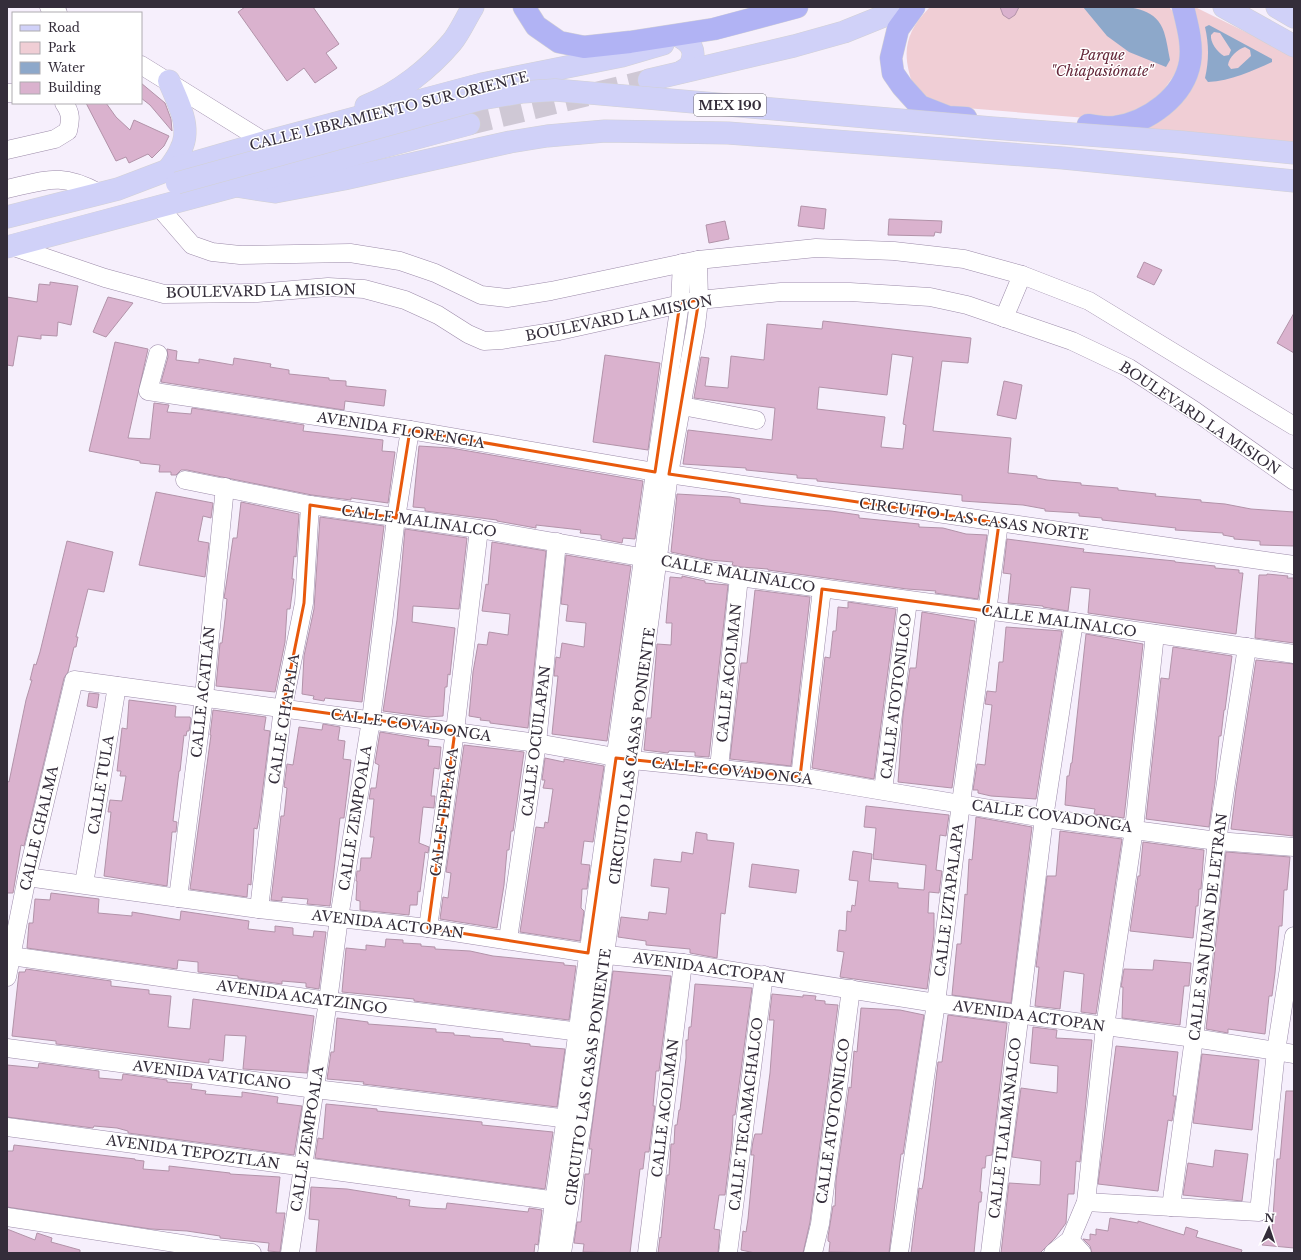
<svg xmlns="http://www.w3.org/2000/svg" width="1301" height="1260" viewBox="0 0 1301 1260" font-family="'Libre Baskerville',serif">
<rect width="100%" height="100%" fill="#f6effc"/>
<g fill="#f0ced5">
<path d="M930,7H1169L1175,14L1181,50L1179,68L1153,105L1111,120L941,106L915,91C902,56 902,35 930,7Z"/>
<path d="M1189,7H1195L1294,56V145L1139,131L1175,109Z"/>
</g>
<g fill="#8da8ca" fill-rule="evenodd">
<path d="M1083,7C1110,7 1154,0 1164,32C1167,41 1168,51 1170,60L1166,67L1129,52L1107,36Z"/>
<path d="M1209,25L1272,59V62C1252,71 1231,81 1208,82L1205,78C1209,60 1209,45 1205,27ZM1214,32L1220,33L1231,50L1229,55L1224,56C1217,52 1210,42 1211,35ZM1245,47L1250,50L1251,56L1238,68L1231,69L1228,65C1229,57 1238,49 1245,47Z"/>
</g>
<g fill="#dab2ce" stroke="#b293a9" fill-rule="evenodd">
<path d="M245,7H313L339,44L326,53L337,68L315,83L304,68L287,81L238,12Z"/>
<path d="M1000,7H1019L1015,15L1009,19L1003,15Z"/>
<path d="M141,83L165,103L171,119L172,131L150,105L141,98Z"/>
<path d="M86,103H106L116,117L130,130L134,120L169,136L164,146L152,158L148,154L129,163L126,157L116,161Z"/>
<path d="M801,206L826,209L824,229L798,226Z"/>
<path d="M889,219L942,221L941,233L935,232L934,236L888,235Z"/>
<path d="M725,221L729,239L709,243L706,225Z"/>
<path d="M1144,262L1162,270L1154,285L1137,277Z"/>
<path d="M50,282L78,286L71,325L58,322L57,336L41,335V339L18,336L13,366L7,365V297L37,302L39,284L50,285Z"/>
<path d="M108,297L133,303L106,337L93,332Z"/>
<path d="M1294,313V353L1277,343Z"/>
<path d="M823,321L971,338L968,363L942,361L933,431L1011,438L1008,473L1037,476V478L1047,480L1081,483V485L1118,488V490L1156,494L1155,496L1201,500V502L1225,504L1251,509L1294,512V546L1260,545V541L1234,539V537L1223,535V533L1175,530L1176,528L1102,520V518L1079,516V513L1045,511V509L1023,505L962,501V495L817,481V479L797,478V475L746,470V468L683,464L688,430L772,440L775,408L694,398L701,357L709,358L705,386L728,388L731,356L764,360L767,324L822,329ZM892,354L913,357L903,424L906,425L903,449L881,447L885,417L817,409L819,387L887,395Z"/>
<path d="M115,342L148,349L128,438L150,439L154,403L169,405L167,412L191,414L192,408L304,425L303,431L383,440L382,451L395,452L388,503L351,498V500L312,495L187,470H181L176,475H171V472H159L160,465L140,463V461L89,451Z"/>
<path d="M167,349L177,351L176,360L199,363V359L233,365L234,358L271,364L270,367L289,370V374L329,378V380L346,381V386L386,390L384,406L345,401L344,410L161,382L168,357Z"/>
<path d="M605,355L660,363L648,450L593,442Z"/>
<path d="M1004,381L1022,385L1016,419L997,415Z"/>
<path d="M419,446L451,448L643,481L635,539L623,538L622,543L601,539V535L580,533L581,530L536,525V528L497,521V520L425,511V508L413,507Z"/>
<path d="M156,492L213,503L211,518L203,516L198,541L209,543L205,577L139,565Z"/>
<path d="M677,494L730,497L740,499V503L766,506L831,511L859,515V518L919,524V527L943,528L966,534L987,535L978,599L935,593L936,591L907,589L768,570V569L741,567L732,565L733,562L709,560L671,552Z"/>
<path d="M241,502L299,514L296,557L294,556L292,579H294L290,609H287L285,642L275,692L216,686L220,643H222L225,619L227,599L224,598L226,586L233,538H237Z"/>
<path d="M320,517L384,526L362,702L325,698L324,701L313,699L314,696L302,694L304,656L314,609Z"/>
<path d="M405,529L467,538L459,609L413,606L412,622L455,628L450,675L448,674L447,687H445L443,716L428,717L383,711L397,620Z"/>
<path d="M1007,539L1084,549L1083,552L1175,561V562L1215,566V568L1239,570V573H1243L1236,634L1088,613L1090,589L1071,587L1068,611L1043,607V606L1008,603L1011,574L1003,573Z"/>
<path d="M67,541L113,552L104,592L88,589L76,637H78L76,647H74L68,672L64,678L24,846L21,845L13,893H7V781L9,782L26,700L32,680H30L34,664L36,665L40,652Z"/>
<path d="M492,542L546,551L528,728L490,723V721L480,720L481,718L469,716L473,672L478,644L487,645L489,632L508,635L510,614L482,611L486,584L488,585Z"/>
<path d="M566,555L631,566L607,741L552,734L558,676H554L556,657L560,658L562,643L584,647L586,623L566,621L568,605L561,604Z"/>
<path d="M1267,574L1288,576L1287,578H1294V643L1255,638L1259,575H1267Z"/>
<path d="M682,576L705,581V583L728,585L709,757L695,756V752L669,751L668,753L644,750L647,718H651L657,644L671,645L672,623H666L670,577L682,578Z"/>
<path d="M755,590L810,597L791,766L730,759L741,663H747Z"/>
<path d="M848,602L896,609L874,779L812,768L825,657L830,658L833,631H836L838,607L848,608Z"/>
<path d="M922,612L975,621L952,788L898,782L903,715L910,668H916Z"/>
<path d="M1006,627L1062,631L1036,799L991,796L978,793V790H973L977,764L985,765L992,705L985,704L987,691L996,692L999,662H1003Z"/>
<path d="M1086,634L1143,644L1124,818L1094,814L1095,809L1065,805L1067,776H1069L1071,763H1072Z"/>
<path d="M1173,647L1232,656L1225,710H1224L1221,736H1219L1215,783L1209,827L1146,819L1161,678L1169,679Z"/>
<path d="M1256,660L1294,664L1293,836L1231,829L1236,789Z"/>
<path d="M89,693L99,694L97,708L87,706Z"/>
<path d="M129,700L176,706L175,717H190L191,719L189,731H187L186,736L184,735L180,771H179L173,821L177,822L176,832H172L167,886L104,876L111,812H108L110,800L122,801L126,776H120L121,771H117L122,728L127,729Z"/>
<path d="M213,710L266,717L264,730L270,731L259,819L257,829L254,828L251,885L248,884L247,897L190,889L211,735H210Z"/>
<path d="M323,724L340,727L338,740L345,741L343,759L351,760L344,818H340L330,906L307,904L308,899L282,897V901L271,900L281,816H284L287,788L284,787L287,764L293,765L299,727L322,730Z"/>
<path d="M380,732L429,740L428,746L441,747L439,769L434,768L431,796H435L434,808L423,807L419,843L429,847L428,853L425,852L420,892L418,891L417,905H410L409,915L360,910V901L356,900L357,881H356L357,871H360L361,858H371L374,837H370L374,799H369L371,788H376L379,765L375,763Z"/>
<path d="M464,745L524,752L513,831H511L509,850H507L504,885L497,928L440,919L443,897L448,898L451,873L446,872Z"/>
<path d="M545,758L564,762V759L604,766L593,842L584,841L581,864L590,865L587,889H582L581,908L584,911L580,941L520,932L536,827L544,828L545,822L548,823L553,789L543,788L545,780H542Z"/>
<path d="M866,806L949,815L946,836L940,835L936,870L942,871L939,893L929,892L928,913H934V934L927,989L840,977L844,952L837,951L839,930L846,931L847,911L851,912L852,905L855,906L858,881L849,880L853,851L872,854L869,881L898,883V888L924,890L926,865L873,859L876,828L864,827Z"/>
<path d="M976,817L1032,827L1011,1003L952,995L957,944H961L965,894L967,895L969,859L972,860Z"/>
<path d="M1060,831L1122,839L1096,1014L1081,1012L1084,974L1064,971L1060,1009L1035,1006L1039,967H1036L1047,876H1056Z"/>
<path d="M696,832L707,834V840L734,843L725,914L721,913L717,958L690,953V949L646,945V941L618,937L621,917L648,920L649,912L666,914L669,888L651,886L654,859L681,862L682,852L693,854Z"/>
<path d="M1143,842L1204,850L1201,889H1199L1198,906H1196L1193,938L1130,931L1138,876H1140V872Z"/>
<path d="M1226,852L1290,857L1287,890H1284L1282,926H1279L1275,973L1272,996H1269L1265,1034L1228,1029V1033L1206,1029Z"/>
<path d="M752,864L799,870L796,893L749,887Z"/>
<path d="M51,893L99,899L98,913L132,916V912L180,920L181,911L249,921L248,929L275,932V926L293,928V935L313,937L314,931L326,932L319,989L306,987V983L282,981V984L238,978V976L198,972V962L178,960L177,969L27,948L29,923H33L35,899L50,900Z"/>
<path d="M386,939L403,940V943L421,944V946L435,947V949L470,951L493,956L564,963V965L576,966L569,1020L414,1001V999L342,992L346,948L366,950V945L385,947Z"/>
<path d="M1154,960L1191,963L1189,986H1184L1180,1025L1122,1018L1123,987H1121L1124,969L1153,970Z"/>
<path d="M26,969L111,981V986L149,990V994L171,996L168,1027L190,1029L193,999L314,1016L307,1073L243,1069L246,1036L225,1035L223,1061L209,1059V1063L66,1045L56,1044V1041L12,1036L19,972H25Z"/>
<path d="M613,971L671,976L659,1071H656L653,1106H655L649,1152H645L643,1169H640L630,1253L583,1252L584,1244L574,1243L577,1222H581L585,1174H589L592,1149H589Z"/>
<path d="M695,984L752,988L735,1115H733L732,1139L725,1195H719L714,1229L720,1230L718,1253H658L660,1237L661,1238L667,1175H669L671,1144H674L675,1125H677L679,1110H680L686,1058V1040H688L689,1027H691Z"/>
<path d="M772,994L803,997V995L816,996L815,1000L825,1001V1004L838,1005L810,1222L803,1253H755L741,1250L743,1231L746,1232L748,1219L754,1155H751L753,1141L755,1134H762L770,1073L774,1020H769Z"/>
<path d="M861,1008L900,1010L924,1015L903,1154H901L889,1253L829,1252L830,1242L828,1241V1237L833,1206H835L836,1180L849,1087L851,1088L854,1051L857,1052Z"/>
<path d="M948,1015L1007,1023L992,1155L986,1156L985,1168H982L980,1192H982L981,1202H979L974,1253H911L919,1188L922,1189L924,1179L938,1062H942Z"/>
<path d="M337,1018L368,1022V1024L436,1029V1032L454,1033V1035L470,1036V1037L503,1039V1041L530,1044V1046L565,1049L557,1107L363,1084L364,1082L327,1079L331,1052H334Z"/>
<path d="M1033,1027L1057,1030L1056,1038L1092,1040L1080,1162L1076,1161L1074,1194H1068L1066,1223L1055,1238L1040,1253H1001L1009,1183L1040,1185L1041,1161L1012,1157L1021,1088L1057,1093L1058,1066L1030,1063Z"/>
<path d="M1116,1046L1178,1052L1173,1096H1176L1172,1121L1168,1120L1158,1191L1098,1184Z"/>
<path d="M1202,1054L1259,1060L1252,1130L1193,1123Z"/>
<path d="M39,1063L99,1071V1078L122,1080L123,1074L167,1080V1082L192,1084L191,1089L206,1091L205,1094L242,1097V1092L278,1097L277,1103L302,1106L294,1155L128,1133V1131L117,1128L94,1126L93,1128L7,1117V1065L38,1068Z"/>
<path d="M1286,1091H1294V1248L1262,1245L1268,1238L1269,1231H1272L1277,1159H1280Z"/>
<path d="M326,1104L377,1109V1111L482,1122V1125L553,1132L545,1189L315,1158L318,1138L323,1139Z"/>
<path d="M14,1145L135,1159V1160L144,1161L143,1169L169,1171V1166L230,1173V1174L280,1177L276,1213H285L280,1252L268,1251L269,1243L220,1238V1236L187,1231L151,1229L7,1207V1151H13Z"/>
<path d="M1215,1150L1248,1154L1242,1201L1183,1195L1188,1163L1213,1167Z"/>
<path d="M311,1187L347,1189L397,1197L396,1198L410,1200L409,1206L427,1208L446,1209L447,1203L528,1212L529,1208L542,1210L538,1245L535,1244L534,1253H316L319,1220L309,1219Z"/>
<path d="M1110,1218L1138,1223V1221L1184,1235L1186,1227L1198,1231L1196,1237L1242,1250L1241,1253H1092L1090,1246L1083,1239L1090,1240V1234L1096,1235V1229L1108,1231Z"/>
<path d="M7,1229L35,1240L37,1233L52,1238L51,1242L80,1250V1253H7Z"/>
</g>
<g fill="none" stroke-linecap="round" stroke-linejoin="round">
<path stroke="#cfc8d5" stroke-width="22" stroke-dasharray="22 11" stroke-linecap="butt" d="M469,124L649,80"/>
<g stroke="#9c8ba9" stroke-width="19">
<g id="minor">
<path d="M49,7L58,13"/>
<path d="M141,65L265,142"/>
<path d="M7,93H13"/>
<path d="M7,150L55,139L68,131C71,119 71,113 64,103"/>
<path d="M7,189C47,180 61,172 99,193"/>
<path d="M159,207L192,245L212,252L240,255L350,253L400,261L435,273L481,295L507,298L551,291L698,260L816,248L894,251L964,259L1022,275L1089,301L1294,426"/>
<path d="M11,246L105,278L164,294L257,293L328,287L364,289L405,300L438,315L468,334L484,341L501,340L559,331L699,300L781,292H850L930,297L967,305L1072,341L1129,368L1195,411L1294,481"/>
<path d="M1004,318L1022,275"/>
<path d="M158,354L148,391L410,430L655,472L1294,565"/>
<path d="M682,406L756,420"/>
<path d="M185,480L310,505L479,529L658,560L739,577L1074,622L1294,654"/>
<path d="M719,768L739,577"/>
<path d="M800,777L822,589"/>
<path d="M883,790L908,601"/>
<path d="M27,877L259,909L428,928L588,953L683,963L936,1003L1194,1038L1294,1054"/>
<path d="M84,884L117,686"/>
<path d="M178,898L204,697L225,487"/>
<path d="M259,909L283,707L304,603L310,505"/>
<path d="M428,928L455,731L479,529"/>
<path d="M508,939L537,743L557,542"/>
<path d="M11,956L328,1001L589,1033"/>
<path d="M7,977L27,877L74,680L537,743L632,760L800,777L1044,818L1217,841L1294,847"/>
<path d="M7,1048L315,1089L578,1120"/>
<path d="M7,1127L565,1202"/>
<path d="M1086,1202L1259,1212L1276,1051L1294,936"/>
<path d="M1171,1207L1194,1038L1217,841L1247,647"/>
<path d="M7,1217L208,1248L252,1253"/>
<path d="M1070,1240L1082,1253"/>
<path d="M290,1253L328,1001L339,918L371,720L396,518L410,430"/>
<path d="M547,1253L655,472L680,303L682,263"/>
<path d="M562,1253L583,1120L669,474L696,326L699,300L698,260"/>
<path d="M647,1253L683,963"/>
<path d="M728,1253L764,975"/>
<path d="M813,1253L820,1224L851,989"/>
<path d="M899,1253L936,1003L961,803L999,523"/>
<path d="M990,1253L1044,818L1074,622"/>
<path d="M1053,1253L1070,1240L1086,1202L1105,1027L1134,829L1155,634"/>
</g>
</g>
<g stroke="#d2d1d4" stroke-width="23">
<g id="major">
<path d="M1224,7L1294,46"/>
<path d="M1277,7L1294,17"/>
<path d="M681,72L689,67C696,55 694,45 682,38"/>
<path d="M649,80L794,46L844,32L906,7"/>
<path d="M366,106C399,93 430,68 452,42C460,32 466,18 473,7"/>
<path d="M168,170C172,164 177,158 180,151C193,128 178,103 169,81"/>
<path d="M236,186L275,192L344,179L510,142L547,136L605,131L728,133L1063,158L1294,181"/>
<path d="M7,217L118,189L168,170L265,142L482,84L622,56L663,44"/>
<path d="M7,247L469,124"/>
</g>
</g>
<g stroke="#d2d1d4" stroke-width="23">
<g id="highway">
<path d="M524,7L536,26L559,42L584,47L630,42L714,29L797,7"/>
<path d="M914,7L898,29L891,58L893,73L902,86L920,106L948,117L966,118"/>
<path d="M1088,125C1096,126 1107,128 1115,127C1148,122 1184,97 1190,62C1193,44 1187,24 1183,7"/>
</g>
</g>
<use href="#minor" stroke="#fff" stroke-width="18"/>
<use href="#major" stroke="#d0d1f8" stroke-width="22"/>
<use href="#highway" stroke="#b1b3f4" stroke-width="22"/>
<g stroke="#d2d1d4" stroke-width="23" stroke-linecap="butt">
<path id="major-bridge" d="M177,183L481,99L523,92L555,90L993,128L1182,142L1294,153"/>
</g>
<use href="#major-bridge" stroke="#d0d1f8" stroke-width="22"/>
</g>
<path fill="none" stroke="#e8590c" stroke-width="3" stroke-linejoin="round" d="M699,300L669,474L999,523L987,611L822,589L800,777L616,758L588,953L428,928L455,731L283,707L304,603L310,505L396,518L410,430L655,472L680,303Z"/>
<g text-anchor="middle" stroke-width="3" stroke-linejoin="round" paint-order="stroke">
<rect fill="#fff" stroke="#716c75" stroke-width="1" x="694" y="94" width="72" height="22" rx="3"/>
<g font-size="13" font-weight="bold" fill="#342d3a">
<text x="730" y="110">MEX 190</text>
</g>
<g font-size="14" font-style="italic" fill="#65283a" stroke="#fff">
<text x="1102" y="60">Parque<tspan x="1102" dy="16">"Chiapasiónate"</tspan></text>
</g>
<g font-size="14" fill="#342d3a" stroke="#fff">
<text transform="translate(389 111) rotate(-14)" y="5">CALLE LIBRAMIENTO SUR ORIENTE</text>
<text transform="translate(261 291) rotate(-1)" y="5">BOULEVARD LA MISION</text>
<text transform="translate(619 318) rotate(-11)" y="5">BOULEVARD LA MISION</text>
<text transform="translate(1200 418) rotate(34)" y="5">BOULEVARD LA MISION</text>
<text transform="translate(401 430) rotate(9)" y="5">AVENIDA FLORENCIA</text>
<text transform="translate(974 519) rotate(8)" y="5">CIRCUITO LAS CASAS NORTE</text>
<text transform="translate(419 521) rotate(8)" y="5">CALLE MALINALCO</text>
<text transform="translate(738 574) rotate(10)" y="5">CALLE MALINALCO</text>
<text transform="translate(1059 621) rotate(8)" y="5">CALLE MALINALCO</text>
<text transform="translate(729 673) rotate(-84)" y="5">CALLE ACOLMAN</text>
<text transform="translate(203 692) rotate(-84)" y="5">CALLE ACATLÁN</text>
<text transform="translate(896 696) rotate(-83)" y="5">CALLE ATOTONILCO</text>
<text transform="translate(284 719) rotate(-81)" y="5">CALLE CHAPALA</text>
<text transform="translate(411 725) rotate(8)" y="5">CALLE COVADONGA</text>
<text transform="translate(536 741) rotate(-83)" y="5">CALLE OCUILAPAN</text>
<text transform="translate(632 756) rotate(-82)" y="5">CIRCUITO LAS CASAS PONIENTE</text>
<text transform="translate(732 771) rotate(6)" y="5">CALLE COVADONGA</text>
<text transform="translate(101 785) rotate(-81)" y="5">CALLE TULA</text>
<text transform="translate(444 812) rotate(-82)" y="5">CALLE TEPEACA</text>
<text transform="translate(1052 816) rotate(8)" y="5">CALLE COVADONGA</text>
<text transform="translate(355 818) rotate(-81)" y="5">CALLE ZEMPOALA</text>
<text transform="translate(39 828) rotate(-77)" y="5">CALLE CHALMA</text>
<text transform="translate(949 900) rotate(-83)" y="5">CALLE IZTAPALAPA</text>
<text transform="translate(388 924) rotate(7)" y="5">AVENIDA ACTOPAN</text>
<text transform="translate(1208 927) rotate(-83)" y="5">CALLE SAN JUAN DE LETRAN</text>
<text transform="translate(709 968) rotate(8)" y="5">AVENIDA ACTOPAN</text>
<text transform="translate(302 997) rotate(8)" y="5">AVENIDA ACATZINGO</text>
<text transform="translate(1029 1016) rotate(8)" y="5">AVENIDA ACTOPAN</text>
<text transform="translate(212 1075) rotate(7)" y="5">AVENIDA VATICANO</text>
<text transform="translate(588 1077) rotate(-82)" y="5">CIRCUITO LAS CASAS PONIENTE</text>
<text transform="translate(665 1108) rotate(-83)" y="5">CALLE ACOLMAN</text>
<text transform="translate(746 1114) rotate(-83)" y="5">CALLE TECAMACHALCO</text>
<text transform="translate(833 1121) rotate(-82)" y="5">CALLE ATOTONILCO</text>
<text transform="translate(1005 1128) rotate(-83)" y="5">CALLE TLALMANALCO</text>
<text transform="translate(307 1139) rotate(-81)" y="5">CALLE ZEMPOALA</text>
<text transform="translate(193 1152) rotate(8)" y="5">AVENIDA TEPOZTLÁN</text>
</g>
</g>
<rect width="1301" height="1260" fill="none" stroke="#342d3a" stroke-width="16"/>
<rect x="12" y="12" width="130" height="92" fill="#ffffff" stroke="#aeabb0"/>
<rect x="20" y="25" width="20" height="6" fill="#d0d1f8" stroke="#aeabb0"/>
<text x="48" y="32" font-size="12" fill="#342d3a">Road</text>
<rect x="20" y="42" width="20" height="12" fill="#f0ced5" stroke="#aeabb0"/>
<text x="48" y="52" font-size="12" fill="#342d3a">Park</text>
<rect x="20" y="62" width="20" height="12" fill="#8da8ca" stroke="#aeabb0"/>
<text x="48" y="72" font-size="12" fill="#342d3a">Water</text>
<rect x="20" y="82" width="20" height="12" fill="#dab2ce" stroke="#aeabb0"/>
<text x="48" y="92" font-size="12" fill="#342d3a">Building</text>
<g transform="translate(1269 1228) rotate(3)" stroke="#ffffff" stroke-width="3" paint-order="stroke">
<path d="M0-3L7 15L0 10L-7 15Z" fill="#342d3a"/>
<text y="-6" font-size="11" font-weight="bold" text-anchor="middle" fill="#342d3a">N</text>
</g>
</svg>
